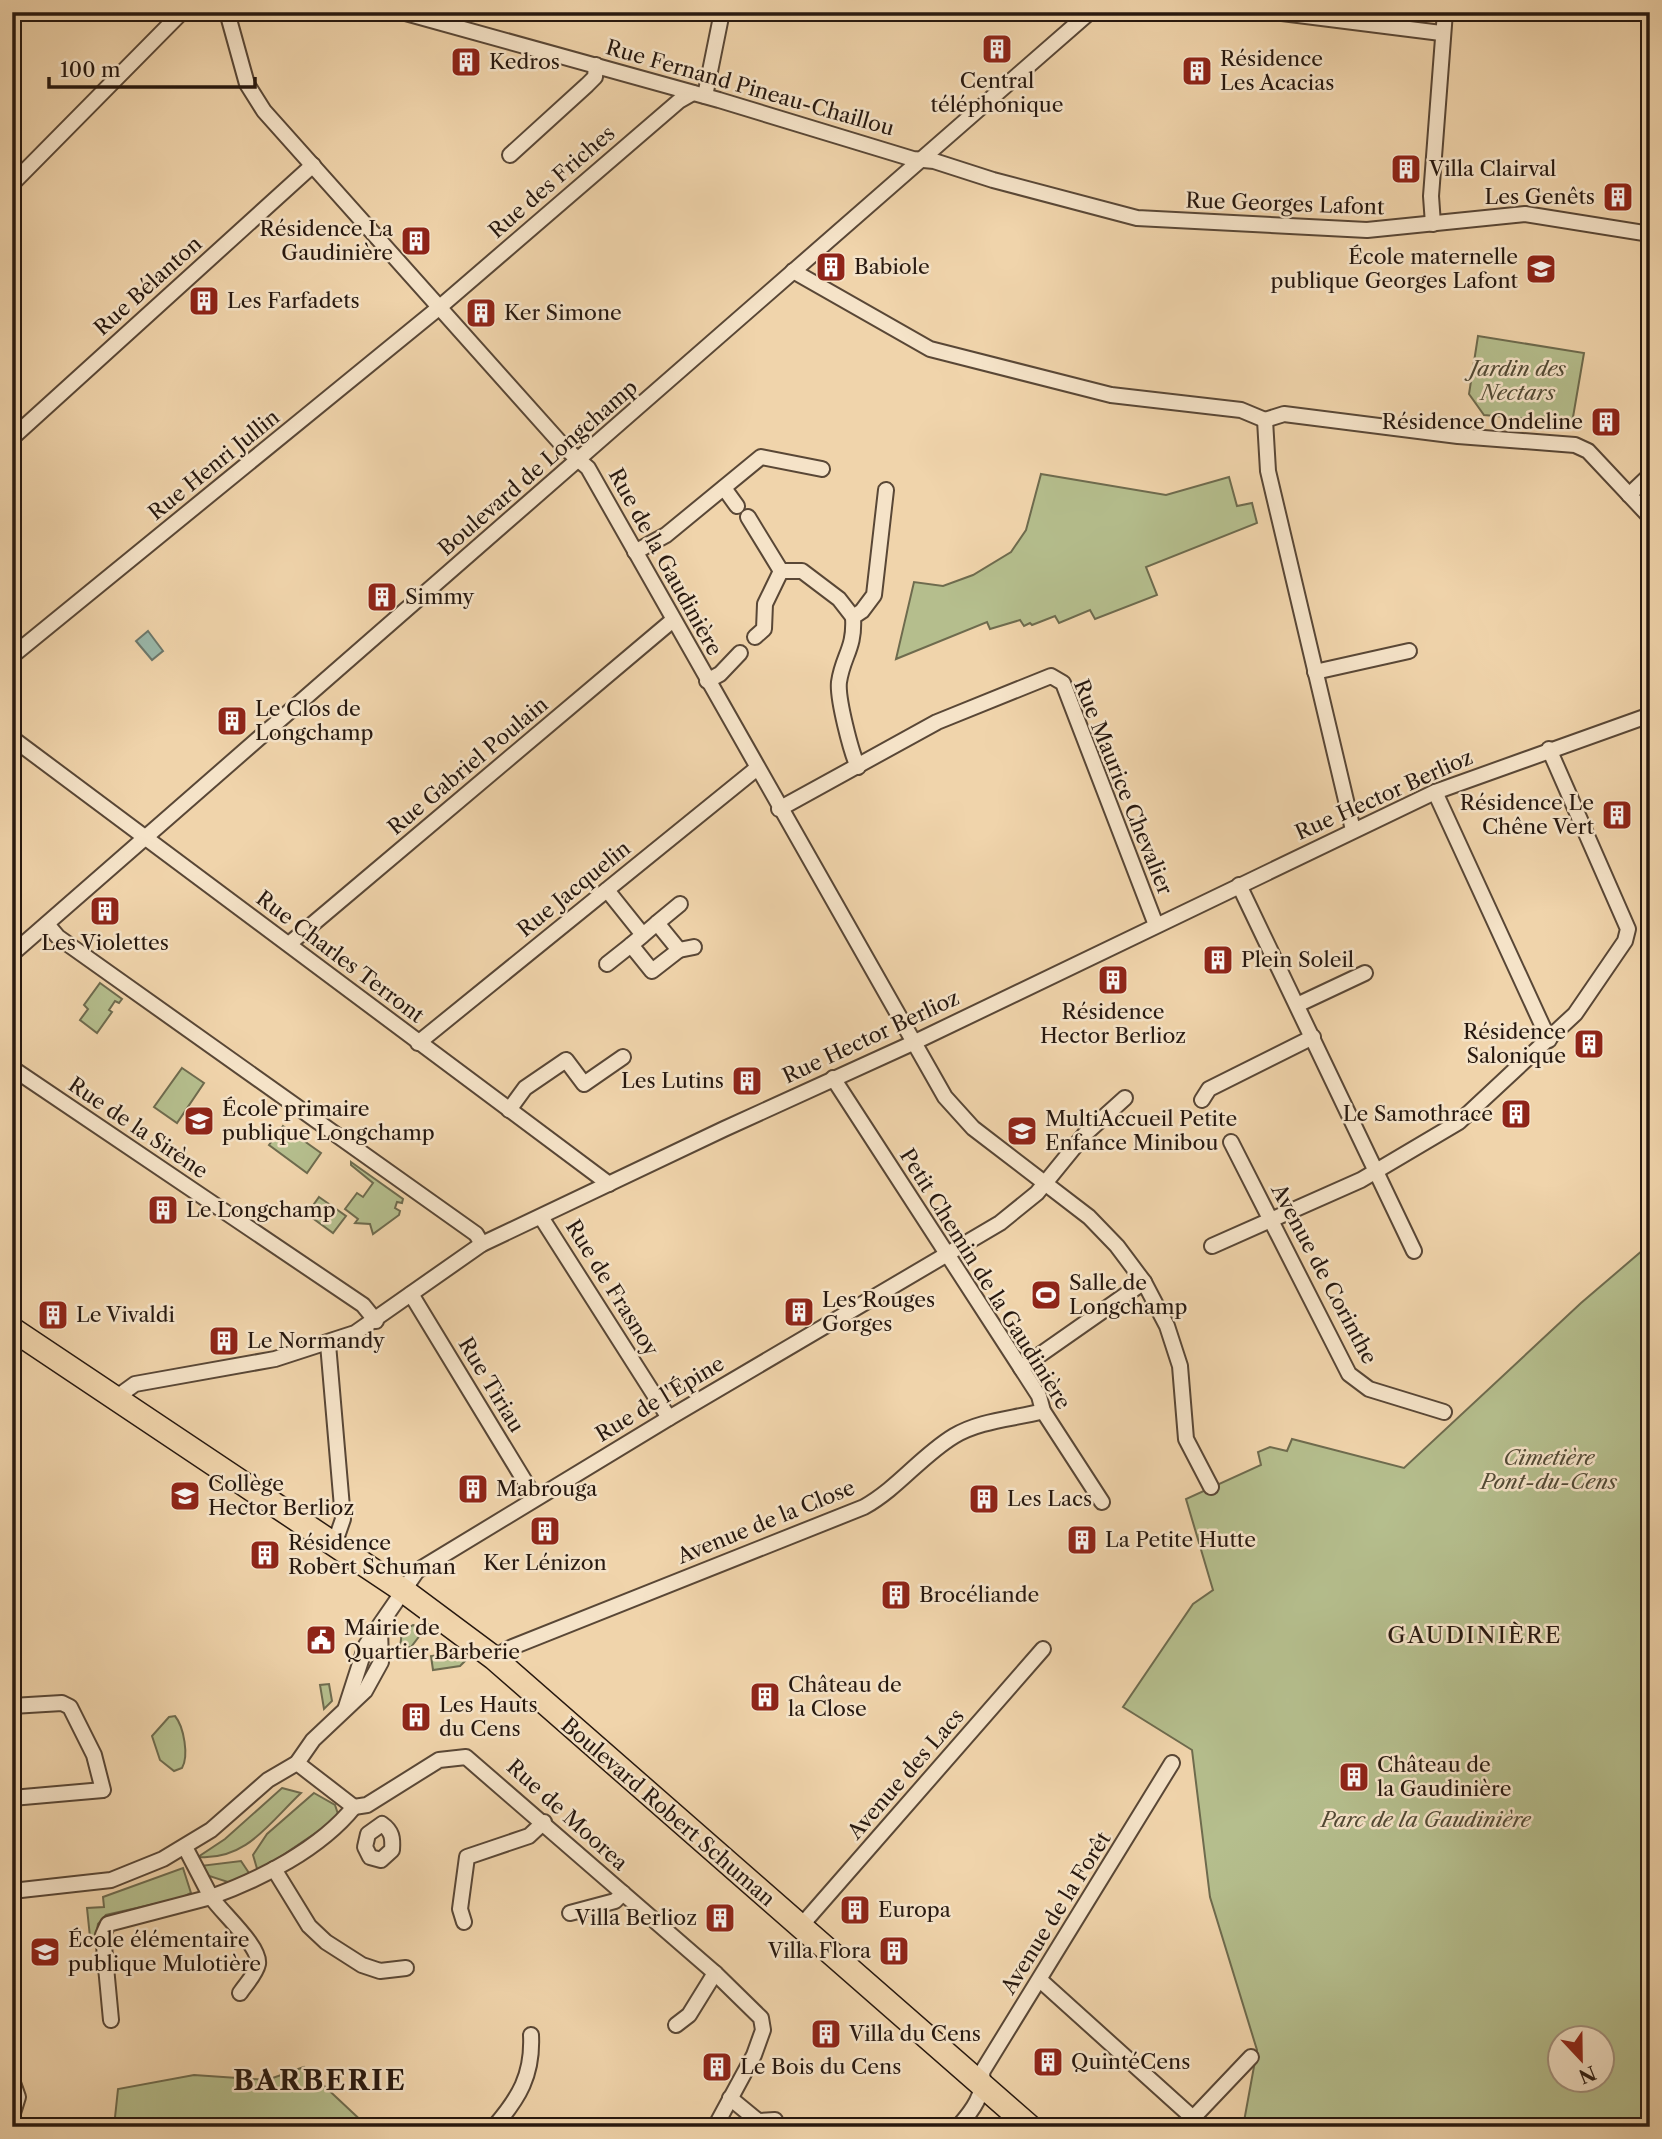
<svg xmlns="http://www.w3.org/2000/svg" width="1662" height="2139" viewBox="0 0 1662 2139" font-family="'Libre Caslon Text',serif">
<rect width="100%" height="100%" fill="#f0d4ab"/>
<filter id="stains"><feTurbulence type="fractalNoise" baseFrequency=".00286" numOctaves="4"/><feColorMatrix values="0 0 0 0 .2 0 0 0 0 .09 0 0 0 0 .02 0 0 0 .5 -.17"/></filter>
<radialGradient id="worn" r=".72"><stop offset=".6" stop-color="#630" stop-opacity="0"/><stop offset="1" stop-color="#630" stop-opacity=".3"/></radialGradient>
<g fill="#b5be8d" stroke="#6e6b4e" stroke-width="2" fill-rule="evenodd">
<path d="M1478,336L1584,353L1572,423L1484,415L1469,394Z"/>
<path d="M1041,474L1166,495L1229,477L1237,506L1252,503L1257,523L1146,567L1157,595L1095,619L1090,610L1059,623L1055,616L1032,625L1030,623L1024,626L1020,620L990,629L987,622L896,659L914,582L943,586L973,575L1011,552L1026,530Z"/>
<path d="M100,983L122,999L119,1003L115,1001L109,1010L112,1012L97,1033L80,1020L88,1009L84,1005Z"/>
<path d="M182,1068L204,1083L177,1123L154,1107Z"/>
<path d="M283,1126L321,1153L307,1173L269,1145Z"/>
<path d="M351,1162L403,1199L402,1203L397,1202L395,1208L400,1211L399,1215L373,1234L370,1224L355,1223L358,1219L345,1209L357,1193L363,1197L373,1183L351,1165Z"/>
<path d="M319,1197L346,1216L333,1233L307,1214Z"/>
<path d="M1650,1244V2127H1243L1257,2050L1210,1897L1192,1750L1123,1707L1193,1604L1213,1590L1186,1499L1261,1465L1258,1452L1270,1447L1287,1451L1292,1439L1404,1468L1581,1303ZM1560,2038H1602V2080H1560Z"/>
<path d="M413,1625L424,1630L411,1647L400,1648L402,1631Z"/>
<path d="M454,1653L465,1661L460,1666L433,1670L431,1656Z"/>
<path d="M329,1684L332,1701L324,1709L320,1685Z"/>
<path d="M175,1716C184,1727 189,1756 182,1768L174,1771L160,1760L152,1736L169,1717Z"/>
<path d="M282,1788L301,1793C269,1823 246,1861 198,1857L225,1839Z"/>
<path d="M314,1793L335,1805L339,1817L258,1872L253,1855L267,1834Z"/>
<path d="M241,1861L251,1876L234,1884L203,1874L200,1866Z"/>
<path d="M183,1868L191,1893L181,1898L106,1915L98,1924L96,1936L90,1937L87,1908L104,1907L103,1897Z"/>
<path d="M304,2067L368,2127H114L118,2089L194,2075L267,2080Z"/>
</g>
<path fill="#9ab8aa" stroke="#6c786c" stroke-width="2" d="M148,631L163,651L152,660L136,641Z"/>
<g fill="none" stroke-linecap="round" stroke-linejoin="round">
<g stroke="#594736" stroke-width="18">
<g id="minor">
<path d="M227,12L247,84L264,111L565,448L588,468L945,1097L973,1128L1089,1217L1117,1246L1144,1282L1167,1326L1180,1366L1186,1439L1211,1487"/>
<path d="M402,12L719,100L913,159L934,161L993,180L1137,218L1367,230L1525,214L1650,234"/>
<path d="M1274,12L1441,33"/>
<path d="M705,96L722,12"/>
<path d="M510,155L587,85L595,77L596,65"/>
<path d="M12,184L182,12"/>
<path d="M1433,224L1431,196L1445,12"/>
<path d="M793,271L930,349L1111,395L1241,410L1265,420"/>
<path d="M1265,420L1268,471L1353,830"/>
<path d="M1265,420L1284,414L1458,436L1575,445L1588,451L1650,517"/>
<path d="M12,438L313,165"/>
<path d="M724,488L737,506"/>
<path d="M1629,495L1650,475"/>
<path d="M748,517L781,571H802L839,599L853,617"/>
<path d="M635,552L666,535L761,457L822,469"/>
<path d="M755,637L764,629L765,604L781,571"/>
<path d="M12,656L441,306L679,101L693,93"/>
<path d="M1315,672L1409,651"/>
<path d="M707,681L720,674L740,653"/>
<path d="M12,738L609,1184"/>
<path d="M858,767C851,752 837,698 839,682C843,655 855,649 853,617L862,611L874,595L886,490"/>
<path d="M1435,792L1549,1040"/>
<path d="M779,809L937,722L1051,676L1063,683L1156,925"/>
<path d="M1239,885L1414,1251"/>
<path d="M607,890L643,935L631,945L652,971L679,950L657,923L643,935"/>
<path d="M657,923L680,904"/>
<path d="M47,924L58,937L476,1234L482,1244"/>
<path d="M289,944L673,620"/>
<path d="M679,950L694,947"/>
<path d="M12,954L1090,12"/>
<path d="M607,964L631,945"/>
<path d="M1297,1005L1365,973"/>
<path d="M418,1043L756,769"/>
<path d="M12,1068L363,1305L376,1321"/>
<path d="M833,1078L1021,1368L1039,1396L1043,1411L1102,1502"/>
<path d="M1202,1100L1209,1089L1313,1037"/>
<path d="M509,1110L525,1088L566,1060L584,1084L623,1057"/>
<path d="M1231,1142L1349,1374L1369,1389L1444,1412"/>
<path d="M541,1217L669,1418"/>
<path d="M1212,1246L1361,1180L1459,1122L1575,1014L1625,941L1628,929L1549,749"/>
<path d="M411,1294L535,1498"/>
<path d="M328,1344L343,1519L334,1545"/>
<path d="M1021,1368L1144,1282"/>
<path d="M117,1397L135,1384L275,1359L355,1333L482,1244L724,1129L915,1042L1435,792L1650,715"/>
<path d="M494,1658L510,1648L864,1507C898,1488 921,1456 954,1436C981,1420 1014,1419 1043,1411"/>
<path d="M12,1706L62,1703L70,1707L94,1755L103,1790L12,1798"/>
<path d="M346,1707L366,1645L417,1571L669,1418L1000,1223L1037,1193L1085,1134L1125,1098"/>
<path d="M297,1763L354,1807"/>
<path d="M354,1807L367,1805L439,1760L466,1757L715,1973L761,2018L763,2030L754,2055L715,2127"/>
<path d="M382,1824C392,1831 393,1838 392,1850L381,1860L370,1857L365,1847L368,1834Z"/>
<path d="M185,1847L211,1897C261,1879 320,1849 354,1807"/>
<path d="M274,1869L309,1926L326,1942L362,1965L380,1971L406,1968"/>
<path d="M12,1891L111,1880L163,1859L211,1830L268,1780L297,1763L313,1740L365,1691L381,1662L380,1628"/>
<path d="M570,1913L615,1901L623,1893"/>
<path d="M464,1922L460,1909L467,1857L529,1836L544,1822"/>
<path d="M800,1927L1043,1649"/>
<path d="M1040,1980L1193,2118L1251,2057"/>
<path d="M111,2020L103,1935L108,1924L211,1897C222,1913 261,1947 258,1964C256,1974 246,1984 240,1993"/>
<path d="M676,2025L689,2015L715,1973"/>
<path d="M12,2080L18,2097L13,2113"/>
<path d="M730,2098L758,2121L775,2120"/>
<path d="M494,2127C519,2098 533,2075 531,2035"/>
<path d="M958,2127C973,2110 985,2094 982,2072L1172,1763"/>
</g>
</g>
<g stroke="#27180f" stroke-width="26">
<path id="primary" d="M12,1329L404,1591L494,1658L1030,2127"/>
</g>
<use href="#minor" stroke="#f5e3c8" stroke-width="14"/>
<use href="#primary" stroke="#f0d4ab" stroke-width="23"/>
</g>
<defs>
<g id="building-square" transform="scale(1.575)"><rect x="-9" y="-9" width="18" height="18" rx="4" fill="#8f2418" stroke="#f5e3c8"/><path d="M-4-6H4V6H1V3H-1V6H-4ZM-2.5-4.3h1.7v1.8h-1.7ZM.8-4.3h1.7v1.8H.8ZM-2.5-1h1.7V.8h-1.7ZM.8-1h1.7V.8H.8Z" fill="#fff"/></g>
<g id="school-square" transform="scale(1.575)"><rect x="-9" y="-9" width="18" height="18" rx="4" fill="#8f2418" stroke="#f5e3c8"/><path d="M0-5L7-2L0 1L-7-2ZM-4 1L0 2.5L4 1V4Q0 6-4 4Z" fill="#fff"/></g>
<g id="stadium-square" transform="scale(1.575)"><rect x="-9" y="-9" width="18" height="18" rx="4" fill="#8f2418" stroke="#f5e3c8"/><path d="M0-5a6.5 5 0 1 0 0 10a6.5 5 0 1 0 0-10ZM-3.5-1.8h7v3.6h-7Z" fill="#fff"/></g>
<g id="civic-square" transform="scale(1.575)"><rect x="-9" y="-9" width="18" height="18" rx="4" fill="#8f2418" stroke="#f5e3c8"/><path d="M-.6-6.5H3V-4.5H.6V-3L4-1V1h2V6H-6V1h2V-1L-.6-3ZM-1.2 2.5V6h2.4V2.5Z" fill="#fff"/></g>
</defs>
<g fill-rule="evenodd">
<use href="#building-square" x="997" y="49"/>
<use href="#building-square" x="466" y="62"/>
<use href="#building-square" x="1197" y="71"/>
<use href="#building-square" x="1406" y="169"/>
<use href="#building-square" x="1618" y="197"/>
<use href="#building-square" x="416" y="241"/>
<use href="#building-square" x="831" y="267"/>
<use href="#school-square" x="1541" y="269"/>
<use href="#building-square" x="204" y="301"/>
<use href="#building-square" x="481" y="313"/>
<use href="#building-square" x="1606" y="422"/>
<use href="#building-square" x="382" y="597"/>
<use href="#building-square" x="232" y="721"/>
<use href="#building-square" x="1617" y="815"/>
<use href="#building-square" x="105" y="911"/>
<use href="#building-square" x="1218" y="960"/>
<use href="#building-square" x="1113" y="980"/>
<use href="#building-square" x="1589" y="1044"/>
<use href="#building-square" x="747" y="1081"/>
<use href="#building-square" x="1516" y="1114"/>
<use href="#school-square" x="199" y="1121"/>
<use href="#school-square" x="1022" y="1131"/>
<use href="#building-square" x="163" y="1210"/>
<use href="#stadium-square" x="1046" y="1295"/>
<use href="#building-square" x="799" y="1312"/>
<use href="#building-square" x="53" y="1315"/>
<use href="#building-square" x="224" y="1341"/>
<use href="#building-square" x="473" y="1489"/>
<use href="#school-square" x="185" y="1496"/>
<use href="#building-square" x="984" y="1499"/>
<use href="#building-square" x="545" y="1531"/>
<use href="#building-square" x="1082" y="1540"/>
<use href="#building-square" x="265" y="1555"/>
<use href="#building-square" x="896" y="1595"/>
<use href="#civic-square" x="321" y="1640"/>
<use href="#building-square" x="765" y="1697"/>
<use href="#building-square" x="416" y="1717"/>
<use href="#building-square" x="1354" y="1777"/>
<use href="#building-square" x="855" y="1910"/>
<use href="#building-square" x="720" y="1918"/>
<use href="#building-square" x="894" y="1951"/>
<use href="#school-square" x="45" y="1952"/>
<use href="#building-square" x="826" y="2034"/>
<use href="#building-square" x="1048" y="2062"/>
<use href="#building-square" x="717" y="2067"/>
</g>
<g text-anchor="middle" stroke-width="5" stroke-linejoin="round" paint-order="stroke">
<g font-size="21" fill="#27180f" stroke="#f5e3c8" text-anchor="start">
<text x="1220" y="66">Résidence<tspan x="1220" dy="24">Les Acacias</tspan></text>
<text x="489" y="69">Kedros</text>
<text x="997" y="88" text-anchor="middle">Central<tspan x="997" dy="24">téléphonique</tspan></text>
<text x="1429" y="176">Villa Clairval</text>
<text x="1595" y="204" text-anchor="end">Les Genêts</text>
<text x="393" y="236" text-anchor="end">Résidence La<tspan x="393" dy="24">Gaudinière</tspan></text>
<text x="1518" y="264" text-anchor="end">École maternelle<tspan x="1518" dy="24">publique Georges Lafont</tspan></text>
<text x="854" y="274">Babiole</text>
<text x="227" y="308">Les Farfadets</text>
<text x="504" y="320">Ker Simone</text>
<text x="1583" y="429" text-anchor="end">Résidence Ondeline</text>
<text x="405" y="604">Simmy</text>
<text x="255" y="716">Le Clos de<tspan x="255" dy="24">Longchamp</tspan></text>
<text x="1594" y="810" text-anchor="end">Résidence Le<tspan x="1594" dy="24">Chêne Vert</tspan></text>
<text x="105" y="950" text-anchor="middle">Les Violettes</text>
<text x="1241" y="967">Plein Soleil</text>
<text x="1113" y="1019" text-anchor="middle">Résidence<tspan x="1113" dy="24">Hector Berlioz</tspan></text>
<text x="1566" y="1039" text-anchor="end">Résidence<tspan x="1566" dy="24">Salonique</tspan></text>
<text x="724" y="1088" text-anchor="end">Les Lutins</text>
<text x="222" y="1116">École primaire<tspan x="222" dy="24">publique Longchamp</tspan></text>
<text x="1493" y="1121" text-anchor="end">Le Samothrace</text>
<text x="1045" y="1126">MultiAccueil Petite<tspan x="1045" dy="24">Enfance Minibou</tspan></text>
<text x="186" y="1217">Le Longchamp</text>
<text x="1069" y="1290">Salle de<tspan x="1069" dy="24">Longchamp</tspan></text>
<text x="822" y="1307">Les Rouges<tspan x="822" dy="24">Gorges</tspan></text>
<text x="76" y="1322">Le Vivaldi</text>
<text x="247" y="1348">Le Normandy</text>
<text x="208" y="1491">Collège<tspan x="208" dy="24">Hector Berlioz</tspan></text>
<text x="496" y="1496">Mabrouga</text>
<text x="1007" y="1506">Les Lacs</text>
<text x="1105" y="1547">La Petite Hutte</text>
<text x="288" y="1550">Résidence<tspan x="288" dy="24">Robert Schuman</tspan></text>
<text x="545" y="1570" text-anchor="middle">Ker Lénizon</text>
<text x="919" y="1602">Brocéliande</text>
<text x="344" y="1635">Mairie de<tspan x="344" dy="24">Quartier Barberie</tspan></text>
<text x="788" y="1692">Château de<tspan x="788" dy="24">la Close</tspan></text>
<text x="439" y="1712">Les Hauts<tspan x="439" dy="24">du Cens</tspan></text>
<text x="1377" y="1772">Château de<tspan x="1377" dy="24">la Gaudinière</tspan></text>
<text x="878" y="1917">Europa</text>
<text x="697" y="1925" text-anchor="end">Villa Berlioz</text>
<text x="68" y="1947">École élémentaire<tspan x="68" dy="24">publique Mulotière</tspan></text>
<text x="871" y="1958" text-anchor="end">Villa Flora</text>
<text x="849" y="2041">Villa du Cens</text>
<text x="1071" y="2069">QuintéCens</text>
<text x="740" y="2074">Le Bois du Cens</text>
</g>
<g font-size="21" fill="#27180f" stroke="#f5e3c8">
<text transform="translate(750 88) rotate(16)" y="7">Rue Fernand Pineau-Chaillou</text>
<text transform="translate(552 182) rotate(-41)" y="7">Rue des Friches</text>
<text transform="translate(1285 204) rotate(2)" y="7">Rue Georges Lafont</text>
<text transform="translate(148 286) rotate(-42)" y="7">Rue Bélanton</text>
<text transform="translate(214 465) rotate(-39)" y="7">Rue Henri Jullin</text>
<text transform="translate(538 468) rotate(-41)" y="7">Boulevard de Longchamp</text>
<text transform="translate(665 562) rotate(61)" y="7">Rue de la Gaudinière</text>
<text transform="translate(468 766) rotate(-40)" y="7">Rue Gabriel Poulain</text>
<text transform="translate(1123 787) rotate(68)" y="7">Rue Maurice Chevalier</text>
<text transform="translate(1384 795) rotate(-24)" y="7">Rue Hector Berlioz</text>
<text transform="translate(574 889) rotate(-39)" y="7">Rue Jacquelin</text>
<text transform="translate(340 957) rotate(37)" y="7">Rue Charles Terront</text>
<text transform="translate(871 1037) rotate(-25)" y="7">Rue Hector Berlioz</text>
<text transform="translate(138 1128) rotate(34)" y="7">Rue de la Sirène</text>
<text transform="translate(1324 1274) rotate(62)" y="7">Avenue de Corinthe</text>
<text transform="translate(985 1279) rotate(58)" y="7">Petit Chemin de la Gaudinière</text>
<text transform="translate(612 1288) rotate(58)" y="7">Rue de Frasnoy</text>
<text transform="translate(491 1385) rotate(59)" y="7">Rue Tiriau</text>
<text transform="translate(660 1399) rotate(-31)" y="7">Rue de l'Épine</text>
<text transform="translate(766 1522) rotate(-22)" y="7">Avenue de la Close</text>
<text transform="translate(906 1774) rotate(-49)" y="7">Avenue des Lacs</text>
<text transform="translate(668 1812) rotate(41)" y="7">Boulevard Robert Schuman</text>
<text transform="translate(567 1815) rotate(42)" y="7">Rue de Moorea</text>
<text transform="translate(1056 1913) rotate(-58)" y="7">Avenue de la Forêt</text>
</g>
<g font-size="21" font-style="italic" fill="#524a35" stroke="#f5e3c8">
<text x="1518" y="376">Jardin des<tspan x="1518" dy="24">Nectars</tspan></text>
<text x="1549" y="1465">Cimetière<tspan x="1549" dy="24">Pont-du-Cens</tspan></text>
<text x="1426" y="1827">Parc de la Gaudinière</text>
</g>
<g font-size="23" letter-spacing="2" fill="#27180f" stroke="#f5e3c8">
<text x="1475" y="1643">GAUDINIÈRE</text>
</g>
<g font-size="28" font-weight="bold" letter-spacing="2" fill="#27180f" stroke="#f5e3c8">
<text x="320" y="2090">BARBERIE</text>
</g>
</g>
<rect width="1662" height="2139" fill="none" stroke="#f0d4ab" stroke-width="42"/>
<rect x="14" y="14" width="1634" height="2111" fill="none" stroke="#27180f" stroke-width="3.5"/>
<rect x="21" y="21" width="1620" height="2097" fill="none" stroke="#27180f" stroke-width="2"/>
<g transform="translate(1581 2059) rotate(158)"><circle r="33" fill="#f5e3c8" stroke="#a3927e" stroke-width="2"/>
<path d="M0-5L12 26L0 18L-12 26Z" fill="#8f2418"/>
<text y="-10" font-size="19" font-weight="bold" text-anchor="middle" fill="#27180f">N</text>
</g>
<path d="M49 77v10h206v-10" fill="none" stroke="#27180f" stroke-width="3.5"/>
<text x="60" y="77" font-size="21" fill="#27180f" stroke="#f5e3c8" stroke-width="5" paint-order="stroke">100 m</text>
<rect width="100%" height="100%" filter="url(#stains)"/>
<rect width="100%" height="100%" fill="url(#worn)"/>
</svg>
